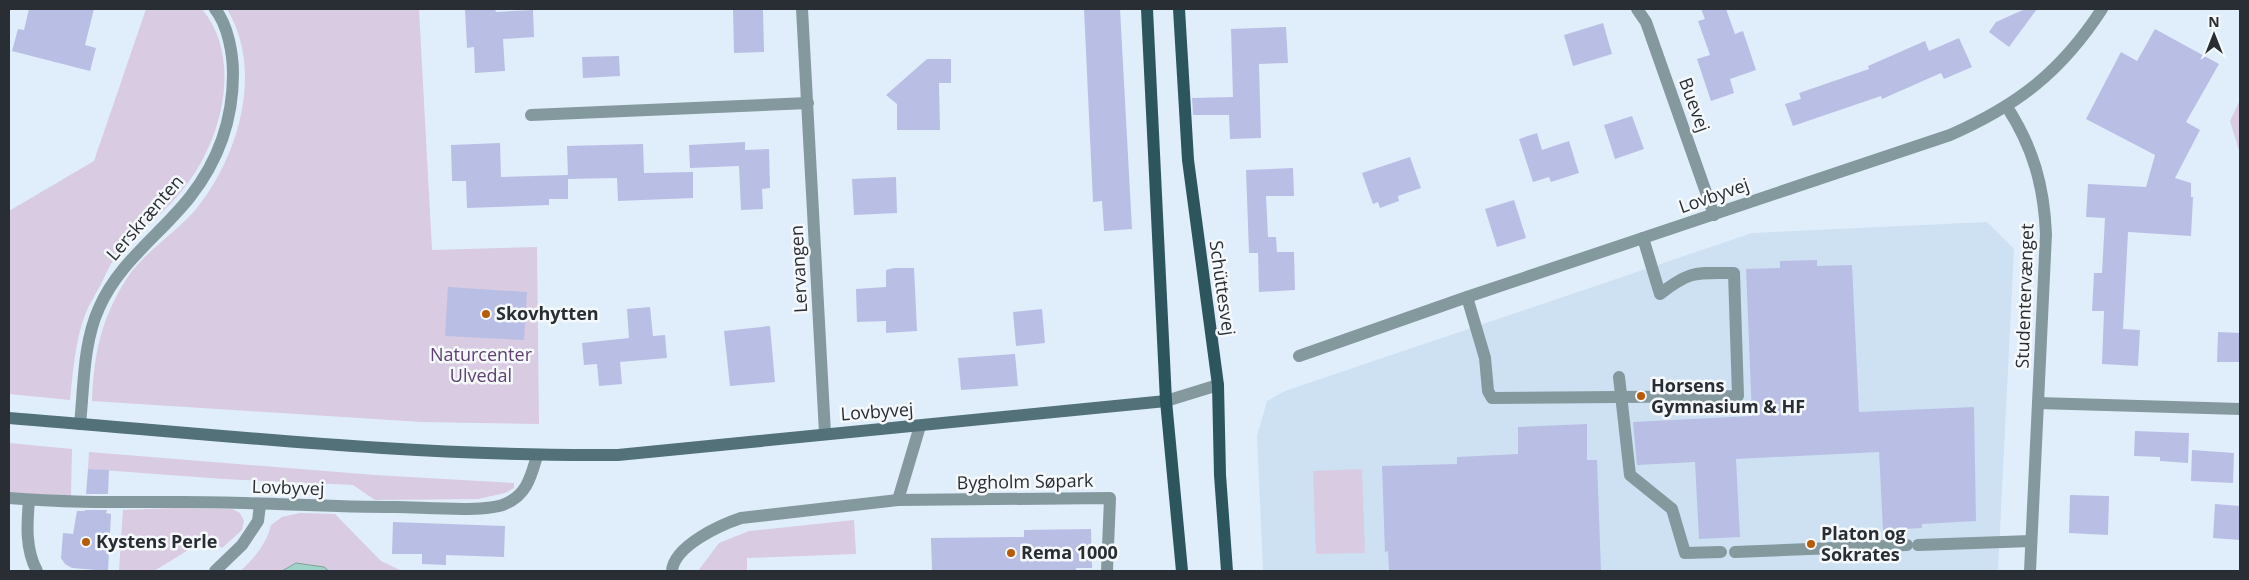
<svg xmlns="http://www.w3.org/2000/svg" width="2249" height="580" viewBox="0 0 2249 580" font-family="'Open Sans',sans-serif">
<rect width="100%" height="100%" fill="#e0eefb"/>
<path fill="#cde1f3" d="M1987,222L2014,249L1998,571H1263L1257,436L1267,401L1285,391L1752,233Z"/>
<g fill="#d9cbe1">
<path d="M146,9H202C245,61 220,147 180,193C159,218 131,238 111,264C107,270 104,278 101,284C96,294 89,304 85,315C75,341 73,372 70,400L9,394V211L94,161Z"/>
<path d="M227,9H419L432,250L537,247L539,424L421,422L92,401C94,353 101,319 127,278C144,252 177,232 197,208C239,155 264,70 227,9Z"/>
<path d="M2240,100V154L2230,121Z"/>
<path d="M9,443L72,449L71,496L9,494Z"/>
<path d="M89,452L375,475L514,483V488L505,493L478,499L375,500L353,485L224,479L88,469Z"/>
<path d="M1362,469L1365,553L1316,554L1313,471Z"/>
<path d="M175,508L232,509L240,513L244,521L242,530L222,548L208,538L154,571H119L123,510Z"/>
<path d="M300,513L335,514L381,561L402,571H329L324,567L296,563L282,571H240C254,559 267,543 271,525L282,517Z"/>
<path d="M854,520L856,554L747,558V571H698L719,543L749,531Z"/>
</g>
<path fill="#a0d3c7" stroke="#7ca29b" d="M296,563L324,567L329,571H282Z"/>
<g fill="#b9bee5">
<path d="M29,9H94L85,45L96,48L90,71L12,51L18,29L24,30Z"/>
<path d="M465,9H495L496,12L533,10L534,37L503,39L505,71L475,73L474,47L467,48Z"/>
<path d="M733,9H763L764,52L734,53Z"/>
<path d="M1084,9H1120L1132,229L1104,231L1102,201L1093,202Z"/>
<path d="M1701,9H1726L1735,34L1743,31L1756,70L1730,79L1734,93L1711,101L1697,59L1710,55L1698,21L1705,19Z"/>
<path d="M2025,9H2037L2009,47L1989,32L1996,22Z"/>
<path d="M1603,23L1612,54L1573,66L1564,35Z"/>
<path d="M1286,27L1288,63L1259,64L1261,138L1230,139L1229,115H1193L1192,98L1233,97L1231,29Z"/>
<path d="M2155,29L2219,64L2186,122L2200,130L2175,178L2191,183V197H2193L2191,236L2128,232L2123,329L2140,330L2138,366L2102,364L2104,311H2092L2094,273H2102L2105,218L2086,217L2088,184L2146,187L2155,155L2086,119L2121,52L2137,61Z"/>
<path d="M1959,38L1972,67L1944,79L1941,73L1882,99L1881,96L1793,126L1785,104L1801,99L1799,93L1869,69L1868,66L1925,41L1929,51Z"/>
<path d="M619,56L620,76L583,78L582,57Z"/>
<path d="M927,59H951V83H939L940,130H897V104L886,95Z"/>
<path d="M1632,116L1644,149L1615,159L1604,125Z"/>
<path d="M1537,133L1542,150L1569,141L1579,173L1551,182L1549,177L1533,182L1519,139Z"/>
<path d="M745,142V150L769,149L770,188L762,189L763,209L741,210L739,166L690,168L689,145Z"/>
<path d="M500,143L501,177L568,175V199H549V205L467,208L466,181H452L451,145Z"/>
<path d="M643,144L644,173L693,172V198L618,201L617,178L568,179L567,146Z"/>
<path d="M1410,157L1421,188L1398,196L1399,201L1380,208L1378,202L1373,204L1362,173Z"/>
<path d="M1293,168L1294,196H1266L1268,237H1276L1277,252H1294L1295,290L1259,292L1258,253H1249L1246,170Z"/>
<path d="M896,177L897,213L854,215L852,179Z"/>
<path d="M1514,200L1526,238L1497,247L1485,209Z"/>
<path d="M1817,260V266L1852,265L1859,412L1974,407L1976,521L1922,524V528L1883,530L1879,452L1736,459L1740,537L1699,539L1695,462L1637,465L1633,422L1752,416L1746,269L1780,268V261Z"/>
<path d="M894,268H914L917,331L886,333V321L857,322L856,289L886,287V270Z"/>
<path d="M448,287L527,292L524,340L445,336Z"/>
<path d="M650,307L653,336L665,335L667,358L620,362L622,384L599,386L597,364L584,365L582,343L629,338L627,309Z"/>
<path d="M1042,309L1045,343L1016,346L1013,312Z"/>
<path d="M770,326L775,382L730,386L724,331Z"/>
<path d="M2218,332L2240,333V362H2217Z"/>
<path d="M1015,354L1018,386L961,390L958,358Z"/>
<path d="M1587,424V460H1597L1601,571H1389L1388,551L1385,552L1382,466L1457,464V457L1518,454V427Z"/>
<path d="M2135,431L2189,433L2188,463L2160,461V457L2134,456Z"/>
<path d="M2192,450L2234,453L2233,483L2191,481Z"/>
<path d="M88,469L109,470L108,494H86Z"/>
<path d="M2070,495L2109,496L2108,535L2069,533Z"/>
<path d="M2215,504L2240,506V540L2213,538Z"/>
<path d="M85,510H107L106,513L111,514L108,571L72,568L65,564L61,558L63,533L73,534L77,511H85Z"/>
<path d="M393,522L505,526L504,557L446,555V565L422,564V554H392Z"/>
<path d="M1091,529L1092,568H1076V571H932L931,538L1024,537V530Z"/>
</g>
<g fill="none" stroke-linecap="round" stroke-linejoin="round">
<g stroke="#84999e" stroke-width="12">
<path d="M1467,297L1485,358L1488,391L1492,398L1738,396L1734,273C1696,273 1691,270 1660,294L1643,238"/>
<path d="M1619,377L1630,475L1672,509L1685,553L1721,552"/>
<path d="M9,498C67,503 125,502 183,502C254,502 325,507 396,507C421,507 485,513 505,504C527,495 531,476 537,456"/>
<path d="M29,500C27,523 25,549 37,571"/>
<path d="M1918,545L2031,541"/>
<path d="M1735,552L1907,545"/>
<path d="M215,571L242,545L258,521L260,505"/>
</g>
<g stroke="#84999e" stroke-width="12">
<path d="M802,9L825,433"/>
<path d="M1637,9L1646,22L1714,215"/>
<path d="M2007,107C2033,147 2044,186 2046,234L2030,571"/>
<path d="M531,115L808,103"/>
<path d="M1299,356L1467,297L1950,135C2018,105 2061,72 2102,9"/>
<path d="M1166,401L1218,385"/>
<path d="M2038,403L2240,409"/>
<path d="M80,424C84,386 83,343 99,308C119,262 160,235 190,197C219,160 233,120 233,74C233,54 228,25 215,9"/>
<path d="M898,500L920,426"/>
<path d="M672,571C674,546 720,525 741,518L898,500L1110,498L1107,571"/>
</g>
<path stroke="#527178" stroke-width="12" d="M9,418C211,434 414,457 618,455L1166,401"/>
<g stroke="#2d555d" stroke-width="12">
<path d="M1147,9L1166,401L1182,571"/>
<path d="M1179,9L1188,160L1218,385L1220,475L1227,571"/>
</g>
</g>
<g fill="#b85b07" stroke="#f6f9fc" stroke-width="2">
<circle cx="486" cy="314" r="5"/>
<circle cx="1641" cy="396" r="5"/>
<circle cx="86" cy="542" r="5"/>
<circle cx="1811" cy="544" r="5"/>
<circle cx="1011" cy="553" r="5"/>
</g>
<g text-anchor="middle" stroke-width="5" stroke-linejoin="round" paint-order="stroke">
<g font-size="18" fill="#282e33" stroke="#f6f9fc">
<text transform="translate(1694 105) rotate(70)" y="6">Buevej</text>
<text transform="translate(1714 196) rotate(-19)" y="6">Lovbyvej</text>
<text transform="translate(145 218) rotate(-49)" y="6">Lerskrænten</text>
<text transform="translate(799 269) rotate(-93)" y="6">Lervangen</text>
<text transform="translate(1222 288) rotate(82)" y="6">Schüttesvej</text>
<text transform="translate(2025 296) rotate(-88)" y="6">Studentervænget</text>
<text transform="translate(877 412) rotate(-4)" y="6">Lovbyvej</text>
<text transform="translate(1025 482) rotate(-1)" y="6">Bygholm Søpark</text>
<text transform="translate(288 488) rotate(2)" y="6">Lovbyvej</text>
</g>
<g font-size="18" font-weight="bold" fill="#282e33" stroke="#f6f9fc" text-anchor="start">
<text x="496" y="320">Skovhytten</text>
<text x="1651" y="392">Horsens<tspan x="1651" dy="21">Gymnasium &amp; HF</tspan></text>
<text x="1821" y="540">Platon og<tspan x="1821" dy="21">Sokrates</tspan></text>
<text x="96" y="548">Kystens Perle</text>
<text x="1021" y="559">Rema 1000</text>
</g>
<g font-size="18" fill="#604171" stroke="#f6f9fc">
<text x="481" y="361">Naturcenter<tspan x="481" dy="21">Ulvedal</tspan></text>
</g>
</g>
<rect width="2249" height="580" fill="none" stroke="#282e33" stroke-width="20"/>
<g transform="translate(2214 35)" stroke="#f6f9fc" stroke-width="4" paint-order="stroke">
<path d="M0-4L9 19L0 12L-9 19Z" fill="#282e33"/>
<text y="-8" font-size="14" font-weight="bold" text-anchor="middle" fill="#282e33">N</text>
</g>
</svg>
